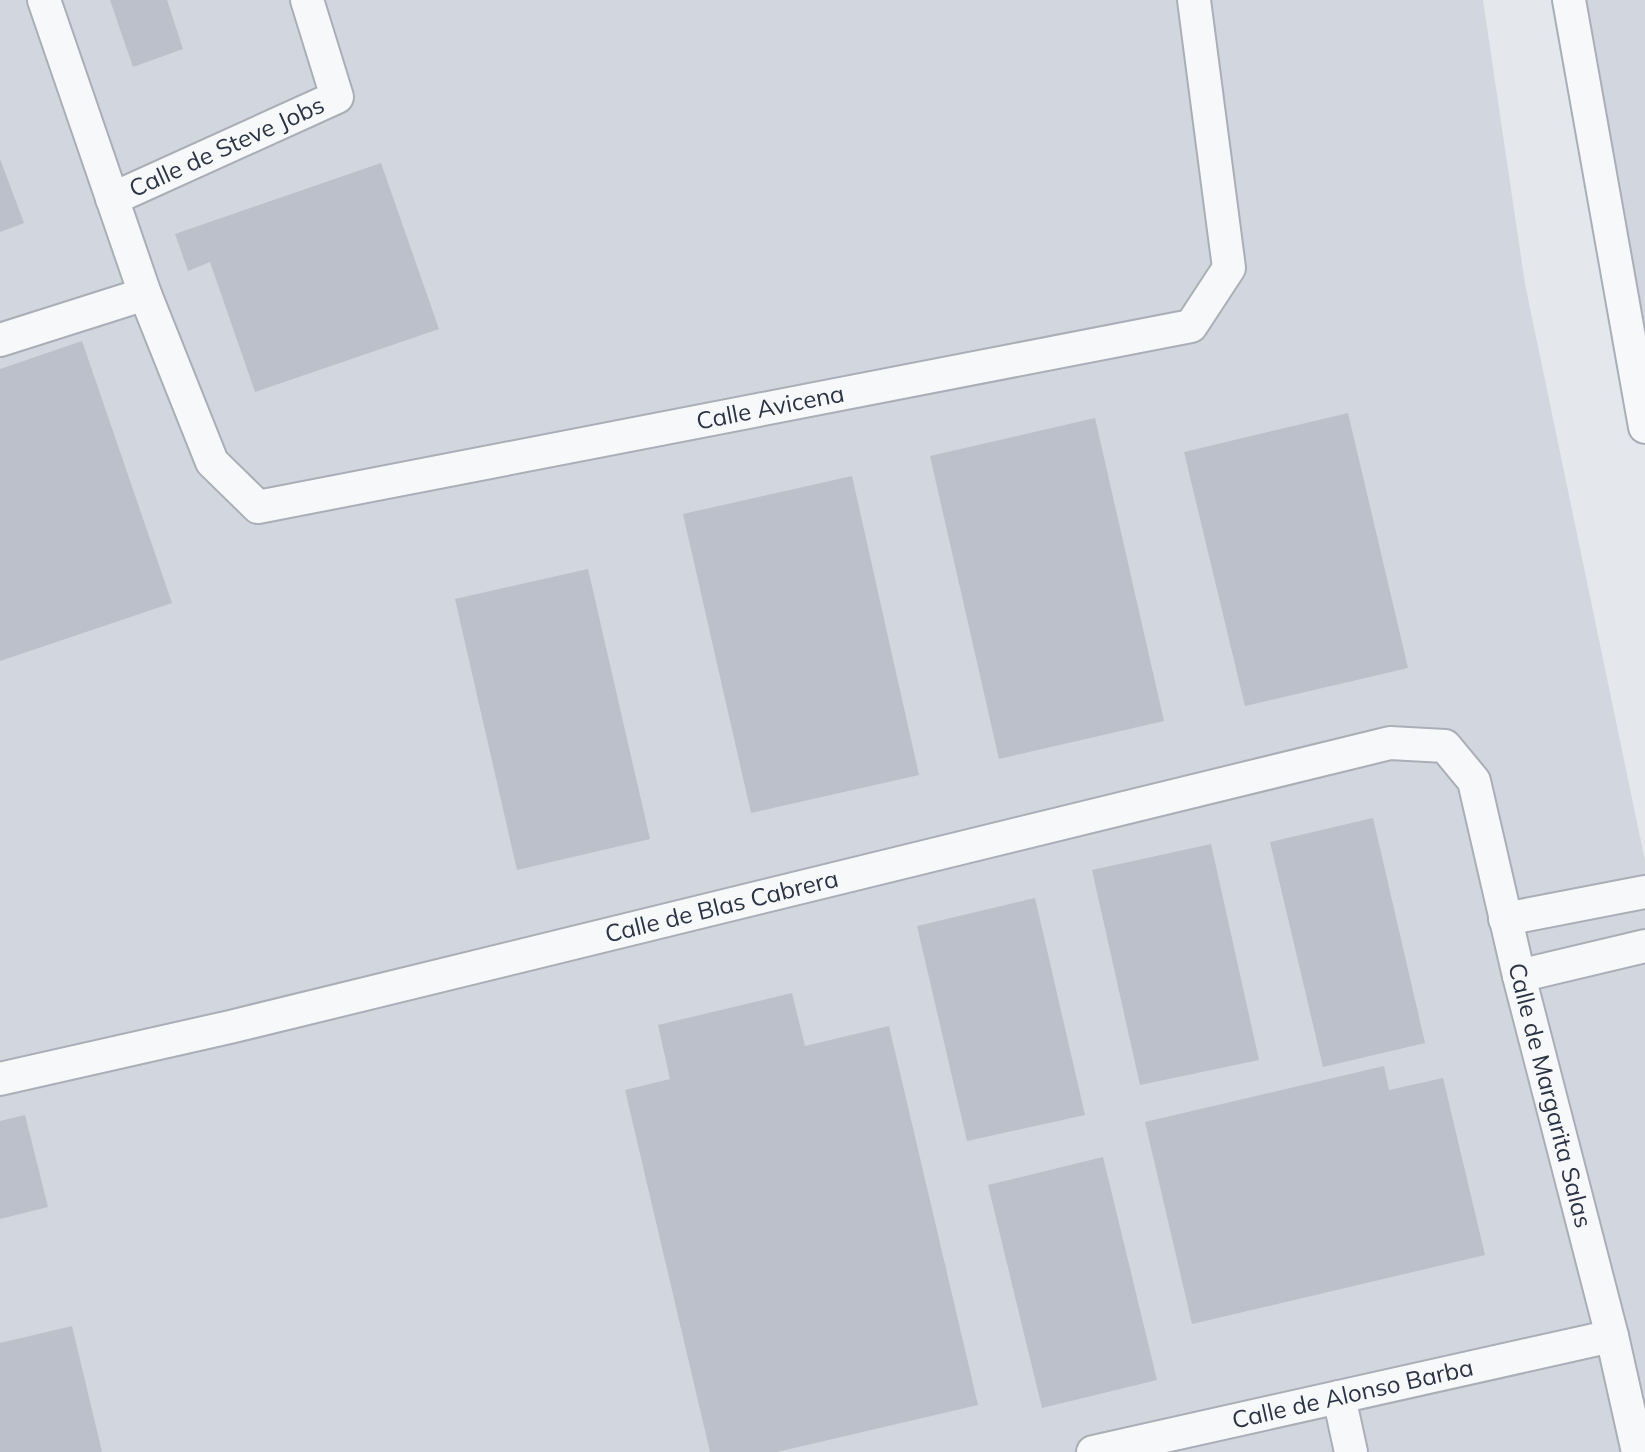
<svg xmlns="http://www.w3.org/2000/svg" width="1645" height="1452" viewBox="0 0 1645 1452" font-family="Mulish,sans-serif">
<rect width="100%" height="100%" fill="#e4e7ec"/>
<g fill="#d2d6de">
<path d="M0,0H1483L1525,284L1645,861V1452H0Z"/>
<path d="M1569,0H1645V427Z"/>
</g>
<g fill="#bbc0ca">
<path d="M110,0H167L183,49L133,67Z"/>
<path d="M0,159L24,223L0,232Z"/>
<path d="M381,163L439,329L255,392L210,262L188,271L175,234Z"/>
<path d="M82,341L172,603L0,661V369Z"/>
<path d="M1348,413L1408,668L1245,706L1184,452Z"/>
<path d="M1095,418L1164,721L999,759L930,456Z"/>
<path d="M852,476L919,775L751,813L683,514Z"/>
<path d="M588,569L650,839L517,870L455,599Z"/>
<path d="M1373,818L1425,1043L1323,1067L1270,842Z"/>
<path d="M1211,844L1259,1060L1140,1085L1092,870Z"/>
<path d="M1035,898L1085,1115L967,1141L917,926Z"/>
<path d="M792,993L805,1046L889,1026L978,1405L777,1452H710L625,1090L670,1079L658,1025Z"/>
<path d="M1384,1066L1389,1090L1443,1078L1485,1255L1192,1324L1145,1122Z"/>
<path d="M25,1115L48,1207L0,1219V1121Z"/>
<path d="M1103,1157L1157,1380L1042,1408L988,1185Z"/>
<path d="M72,1326L102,1452H0V1343Z"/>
</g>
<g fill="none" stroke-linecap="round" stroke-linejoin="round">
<g stroke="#a9aeb7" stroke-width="36">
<g id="minor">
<path id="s1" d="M44,0L145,294L212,462L258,507L1191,326L1229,268L1194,0"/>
<path d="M1569,0L1645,427"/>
<path id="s2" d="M112,199L337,97L307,0"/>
<path d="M0,340L145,294"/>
<path d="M1505,919L1645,892"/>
<path d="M1519,976L1645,946"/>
<path id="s3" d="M0,1079L230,1027L1390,743L1445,746L1474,781L1519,976L1612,1336L1638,1452"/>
<path d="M1339,1397L1351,1452"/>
<path id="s4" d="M1093,1452L1612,1336"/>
</g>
</g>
<use href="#minor" stroke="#f7f8fa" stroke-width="32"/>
</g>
<g text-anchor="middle" stroke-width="8" stroke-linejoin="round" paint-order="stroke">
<g font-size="24" fill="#2b3445" stroke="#f4f6f9">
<text dy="8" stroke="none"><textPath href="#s2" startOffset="126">Calle de Steve Jobs</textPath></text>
<text dy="8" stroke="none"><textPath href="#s1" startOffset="1078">Calle Avicena</textPath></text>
<text dy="8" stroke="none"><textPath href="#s3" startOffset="742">Calle de Blas Cabrera</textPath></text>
<text dy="8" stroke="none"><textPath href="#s3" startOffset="1854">Calle de Margarita Salas</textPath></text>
<text dy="8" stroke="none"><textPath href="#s4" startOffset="266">Calle de Alonso Barba</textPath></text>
</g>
</g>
</svg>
